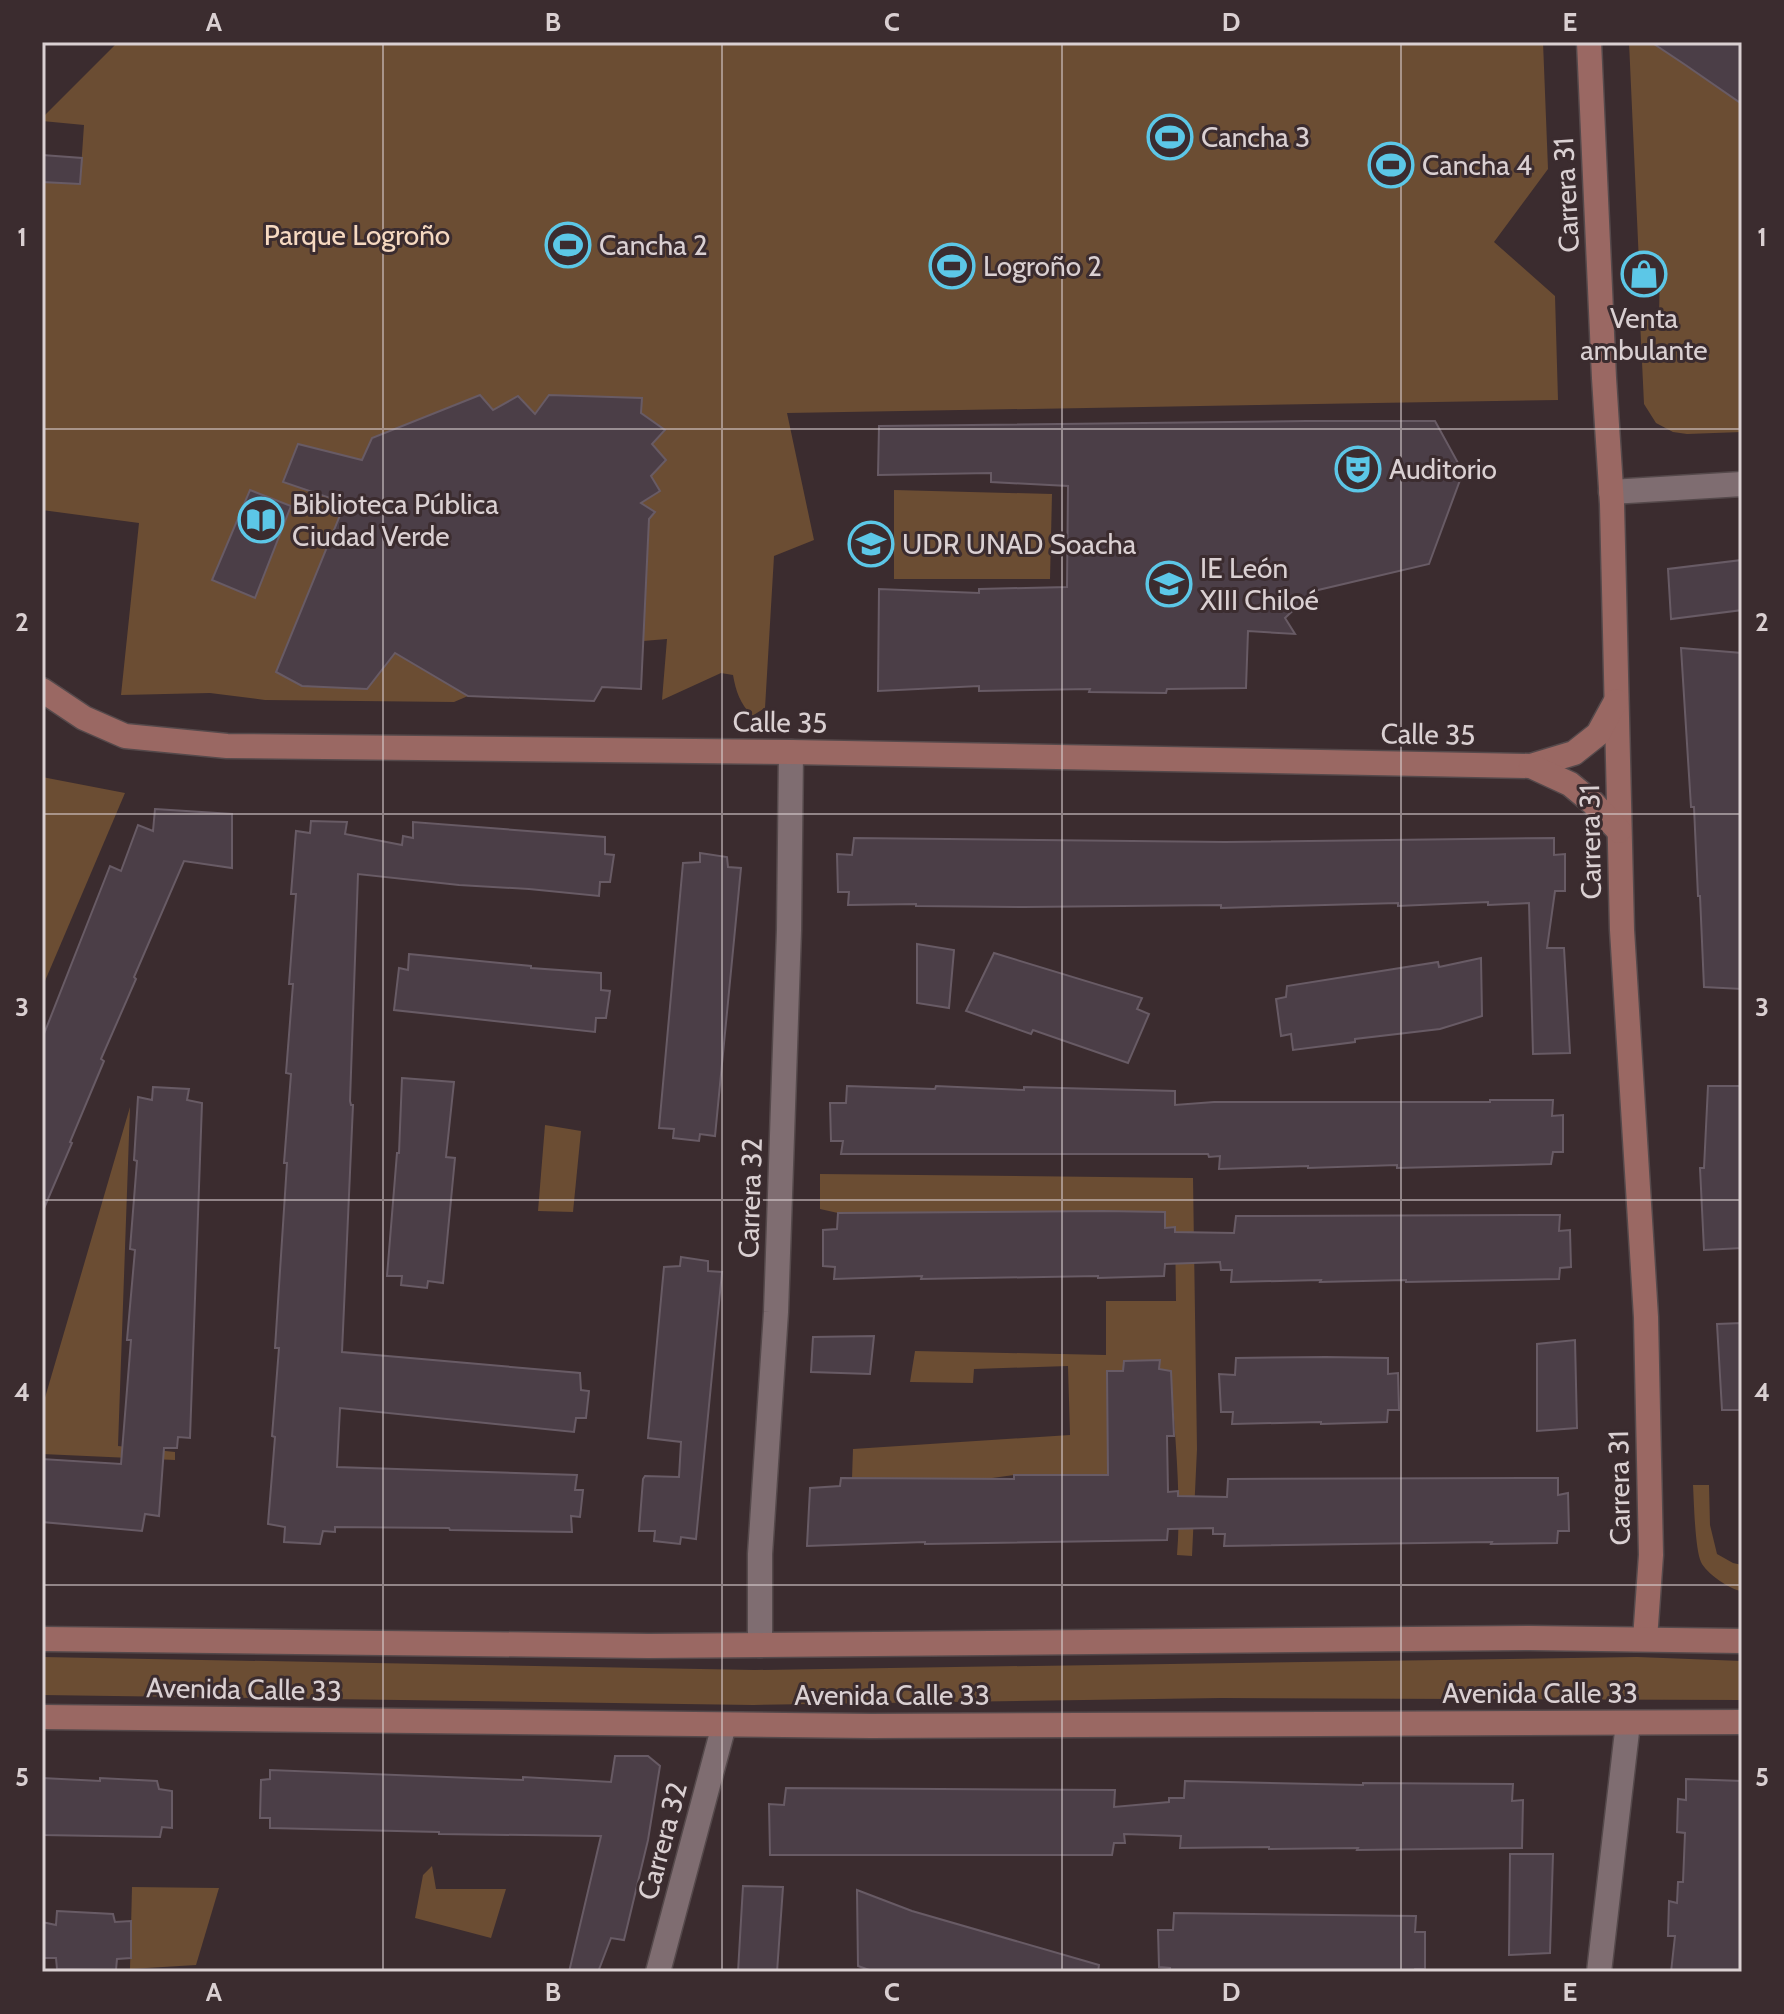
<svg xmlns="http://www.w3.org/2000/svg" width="1784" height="2014" viewBox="0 0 1784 2014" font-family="Cabin,sans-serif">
<rect width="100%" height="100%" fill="#3b2c2f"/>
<g fill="#6b4d33">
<path d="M118,42H1543L1548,169L1494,242L1555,296L1558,400L787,413L814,540L774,556L765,708L752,716C740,703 736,692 733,675L721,673L662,700L667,639L643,641L648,536L640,530L654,512L641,503L660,491L651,476L652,444L665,431L641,413L642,398L568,396L562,409L550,395L535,413L518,396L493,410L480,395L372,438L276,672L302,686L367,689L462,565L431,674L468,696L454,702L265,700L210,693L121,695L139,523L42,510V182L80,183L84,125L42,121V118Z"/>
<path d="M1629,42H1652L1742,104V432L1687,434L1673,432L1656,423L1644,404L1640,320L1659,318L1660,264L1639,263Z"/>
<path d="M894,490L1052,494L1050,579H894Z"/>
<path d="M42,777L125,793L42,988Z"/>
<path d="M130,1107L118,1446L175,1452V1460L42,1454V1408Z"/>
<path d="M545,1125L581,1131L573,1212L538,1211Z"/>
<path d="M820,1174L1193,1178L1197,1449L1192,1556L1177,1555C1182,1494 1174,1432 1171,1371L1159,1369V1360L1124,1361L1123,1371H1107L1108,1475H1014L992,1478H852L853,1449L1070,1435L1068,1366L974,1369L973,1383L910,1382L915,1351L1106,1355V1301H1176L1175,1227L1165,1228V1212L838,1213L820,1209Z"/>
<path d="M1693,1485H1709L1710,1525L1717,1554L1733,1563L1742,1565V1591C1730,1590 1706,1573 1701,1562C1695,1549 1694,1502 1693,1485Z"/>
<path d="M42,1657L755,1670L1637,1657L1742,1661V1700L1221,1698L753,1705L42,1695Z"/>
<path d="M432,1866L436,1889H506L491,1938L415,1918L423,1875Z"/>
<path d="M132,1887L219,1888L196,1965L130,1969Z"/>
</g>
<g fill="#4b3e47" stroke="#685b65" stroke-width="2">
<path d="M1651,42H1742V104L1684,64Z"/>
<path d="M42,155L82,158L80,184L42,182Z"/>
<path d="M480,395L493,410L518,396L535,414L549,395L642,398L641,413L665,430L652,444L666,460L651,476L660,491L641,503L655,512L649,519L641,689L602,687L594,701L468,696L395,653L367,689L302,686L276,672L345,503L283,482L298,444L362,460L372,438Z"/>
<path d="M1307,421H1435L1463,472L1429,564L1314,591L1285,618L1295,634L1248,631L1246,688L1167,689L1166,693L1089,692L1090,689L979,691V686L878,691L879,589L979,593V589L1067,587L1068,486L991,482V473L878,475L879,426Z"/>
<path d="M250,490L291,506L255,598L212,580Z"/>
<path d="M1742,560V610L1671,619L1668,569Z"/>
<path d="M1681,648L1742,653V989L1704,987L1700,896H1698L1694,807H1691Z"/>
<path d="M155,809L232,814V868L184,861L134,977L136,979L101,1059L104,1061L70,1142L72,1143L42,1213V1039L110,866L121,871L138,825L153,831Z"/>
<path d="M311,821L347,822L345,834L402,845L403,836L413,838V822L605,837V854L614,855L610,882H600L599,896L529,889L459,885L358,874L350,1101L351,1105H353L342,1352L580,1373L581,1390L589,1391L586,1418H576L574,1432L340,1408L337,1467L577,1475L575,1490H583L580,1517L571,1516L572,1532L450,1530L449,1528L335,1527V1532L323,1531L320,1544L284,1542L285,1527L268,1524L275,1437L272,1436L279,1348H275L287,1163H284L291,1074L286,1073L293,984H289L296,894H291L296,831L310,833Z"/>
<path d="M854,838L1225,842L1554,838V855L1565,854V891H1555L1547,948H1564L1570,1053L1533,1054L1529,903L1488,905V902L1398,906V903L1221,908V905L1024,907L916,906V904L848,905L849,892H838L837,854L852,855Z"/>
<path d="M700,853L727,857L728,867L741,868L715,1136L700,1134L699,1141L673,1138L674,1129L659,1128L683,863L700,862Z"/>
<path d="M917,944L954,950L949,1008L917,1003Z"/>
<path d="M994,953L1142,998L1137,1009L1149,1014L1128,1063L1033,1030L1031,1034L966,1011Z"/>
<path d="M409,954L531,966V968L601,973V990L610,991L606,1018H596L595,1032L394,1010L399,968L408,970Z"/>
<path d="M1481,958L1482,1016L1440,1029L1355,1039V1042L1293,1050L1291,1034L1281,1036L1276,999L1286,997L1287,986L1438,962L1439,967Z"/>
<path d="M402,1078L454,1082L446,1157L455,1158L443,1283L428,1281L427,1288L401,1285L402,1276H387L397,1153H399Z"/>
<path d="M847,1086L935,1089L936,1086L1024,1090V1087L1175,1091V1105L1214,1102H1490V1100H1553L1552,1116L1563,1115V1152H1553L1551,1164L1397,1168V1165L1308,1168V1166L1219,1169L1220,1156L1209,1157L1208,1154H841L843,1141H831L830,1103H846Z"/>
<path d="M1708,1086H1742V1248L1704,1250L1700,1168H1704Z"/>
<path d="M153,1087L189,1089L187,1100L202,1103L190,1438L178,1437L177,1448H164L159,1516L145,1514L142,1531L42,1522V1459L121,1464L131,1340H127L135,1250L130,1249L137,1161L134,1160L138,1097L152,1100Z"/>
<path d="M1103,1211L1165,1212V1228L1175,1227V1232L1234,1233L1236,1216L1560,1215L1559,1231L1570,1230L1571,1267L1560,1268L1559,1279L1406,1282V1280L1320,1282L1321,1280L1231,1282L1232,1270H1221L1220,1262L1165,1264L1164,1276L1098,1278V1276L921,1279L922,1276L834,1279L835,1267L823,1266V1230L837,1229L838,1213Z"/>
<path d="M681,1257L708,1261V1271L722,1272L696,1539L681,1537L680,1544L654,1541L655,1531H639L643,1479L645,1476L679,1477L681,1442L648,1438L664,1267L680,1266Z"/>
<path d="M1742,1323V1410H1722L1717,1324Z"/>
<path d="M874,1336L870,1374L811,1372L813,1337Z"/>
<path d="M1575,1340L1577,1428L1537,1431V1344Z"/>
<path d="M1326,1357L1388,1358V1374L1398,1373L1399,1410H1388L1387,1422L1321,1424V1422L1232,1424L1233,1412H1221L1219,1374L1235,1375L1236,1358Z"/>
<path d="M1160,1360L1159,1369L1171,1371L1174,1436H1167L1168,1492L1178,1491V1496L1227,1497L1228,1479L1558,1478V1495L1568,1493L1569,1531H1558L1557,1543L1491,1544L1492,1542L1224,1546L1225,1534H1213V1528L1168,1529L1167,1540L925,1544V1542L807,1546L810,1488L840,1486L841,1478L1014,1479V1475H1108L1107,1371H1123L1124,1361Z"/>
<path d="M615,1756H648L660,1766L648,1840L624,1940L611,1938L598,1972H569L601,1836L439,1834V1832L270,1828V1818H260L261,1780L270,1779V1770L523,1780V1777L611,1782Z"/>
<path d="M42,1778L100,1781V1778L157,1781L159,1789L172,1791V1828L162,1827L160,1837L42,1835Z"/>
<path d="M1686,1779L1742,1781V1972H1671L1675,1936H1668L1669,1901L1677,1903L1678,1882H1683L1685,1833L1677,1832L1678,1799L1686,1800Z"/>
<path d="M1185,1781L1363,1785V1783L1513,1784L1512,1801L1523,1800L1522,1848L1357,1850L1358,1848L1269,1849V1847L1180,1848L1181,1836L1124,1834L1125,1843H1114L1112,1855H770L769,1804L784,1805L786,1788L1115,1790L1114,1807L1169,1802V1798H1184Z"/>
<path d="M1510,1854H1553L1550,1953L1509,1955Z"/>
<path d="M743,1886L783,1887L777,1972H738Z"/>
<path d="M857,1890L912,1911L1099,1965L1098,1972H875L858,1966Z"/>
<path d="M57,1911L113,1914L115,1922L131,1921V1958L117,1959L116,1970L57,1969L56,1958H42V1922L56,1925Z"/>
<path d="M1174,1913L1416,1916L1415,1932H1425V1969H1415L1414,1972H1170V1968L1159,1967L1158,1930H1173Z"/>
</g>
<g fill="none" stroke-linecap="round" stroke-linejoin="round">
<g stroke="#55494b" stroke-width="27">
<g id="street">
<path d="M1611,492L1742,484"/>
<path d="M760,1645V1554L776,1312L789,930L791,752"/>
<path d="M658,1972L724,1725"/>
<path d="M1599,1972L1628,1723"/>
</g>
</g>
<g stroke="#55494b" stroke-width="27">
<g id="secondary">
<path d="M1589,42L1604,378L1612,504L1622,930L1646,1317L1651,1555L1645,1639"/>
<path d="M42,690L84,718L125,736L227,746L791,752L1531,766L1574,753L1598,734L1616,701"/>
<path d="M1531,766L1570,784L1593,803L1619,831"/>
<path d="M42,1639L649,1646L1530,1638L1742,1641"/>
<path d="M42,1717L871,1726L1742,1722"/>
</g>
</g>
<use href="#street" stroke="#7f6d71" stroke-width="24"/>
<use href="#secondary" stroke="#9a6863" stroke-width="24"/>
</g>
<path fill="none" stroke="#dad0d2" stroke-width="2" stroke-opacity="0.55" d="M383,42V1972M722,42V1972M1062,42V1972M1401,42V1972M42,429H1742M42,814H1742M42,1200H1742M42,1585H1742"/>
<defs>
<g id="stadium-ring" transform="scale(2.3)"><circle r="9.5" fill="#3b2c2f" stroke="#5cc7e7" stroke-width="1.5"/><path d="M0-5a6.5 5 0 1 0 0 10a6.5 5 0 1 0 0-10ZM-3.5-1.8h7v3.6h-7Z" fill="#5cc7e7"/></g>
<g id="shop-ring" transform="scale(2.3)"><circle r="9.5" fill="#3b2c2f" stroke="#5cc7e7" stroke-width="1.5"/><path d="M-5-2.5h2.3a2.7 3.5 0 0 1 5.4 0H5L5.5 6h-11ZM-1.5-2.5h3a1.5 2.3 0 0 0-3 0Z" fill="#5cc7e7"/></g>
<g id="theatre-ring" transform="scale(2.3)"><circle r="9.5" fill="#3b2c2f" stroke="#5cc7e7" stroke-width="1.5"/><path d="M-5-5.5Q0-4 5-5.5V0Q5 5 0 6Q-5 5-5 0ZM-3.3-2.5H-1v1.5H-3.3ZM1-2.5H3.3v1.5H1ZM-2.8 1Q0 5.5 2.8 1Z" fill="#5cc7e7"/></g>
<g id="library-ring" transform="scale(2.3)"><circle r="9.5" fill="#3b2c2f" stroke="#5cc7e7" stroke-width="1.5"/><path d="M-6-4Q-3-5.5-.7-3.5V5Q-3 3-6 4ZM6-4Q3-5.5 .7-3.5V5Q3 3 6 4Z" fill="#5cc7e7"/></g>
<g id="university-ring" transform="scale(2.3)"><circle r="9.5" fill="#3b2c2f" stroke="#5cc7e7" stroke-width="1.5"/><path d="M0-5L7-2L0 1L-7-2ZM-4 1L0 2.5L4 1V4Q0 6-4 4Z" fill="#5cc7e7"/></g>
<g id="school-ring" transform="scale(2.3)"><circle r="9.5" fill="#3b2c2f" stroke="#5cc7e7" stroke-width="1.5"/><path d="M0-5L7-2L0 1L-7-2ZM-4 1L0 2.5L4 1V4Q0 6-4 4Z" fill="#5cc7e7"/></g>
</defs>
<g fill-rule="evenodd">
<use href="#stadium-ring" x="1170" y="137"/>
<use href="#stadium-ring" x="1391" y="165"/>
<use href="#stadium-ring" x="568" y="245"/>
<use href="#stadium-ring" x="952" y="266"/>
<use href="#shop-ring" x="1644" y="274"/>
<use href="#theatre-ring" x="1358" y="469"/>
<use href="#library-ring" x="261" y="520"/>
<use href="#university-ring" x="871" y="544"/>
<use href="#school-ring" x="1169" y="584"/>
</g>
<g text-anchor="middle" stroke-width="6" stroke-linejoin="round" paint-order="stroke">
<g font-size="28" fill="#dad0d2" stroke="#3b2c2f" text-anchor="start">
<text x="1201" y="147">Cancha 3</text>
<text x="1422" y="175">Cancha 4</text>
<text x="599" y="255">Cancha 2</text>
<text x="983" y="276">Logroño 2</text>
<text x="1644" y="328" text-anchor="middle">Venta<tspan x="1644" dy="32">ambulante</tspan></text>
<text x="1389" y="479">Auditorio</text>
<text x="292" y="514">Biblioteca Pública<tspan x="292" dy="32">Ciudad Verde</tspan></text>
<text x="902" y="554">UDR UNAD Soacha</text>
<text x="1200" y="578">IE León<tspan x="1200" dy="32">XIII Chiloé</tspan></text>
</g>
<g font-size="28" fill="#dad0d2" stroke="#3b2c2f">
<text transform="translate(1566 195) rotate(-93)" y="10">Carrera 31</text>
<text transform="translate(780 722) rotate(1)" y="10">Calle 35</text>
<text transform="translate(1428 734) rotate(1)" y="10">Calle 35</text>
<text transform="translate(1590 842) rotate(-91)" y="10">Carrera 31</text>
<text transform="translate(750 1198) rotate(-88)" y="10">Carrera 32</text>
<text transform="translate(1619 1488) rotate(-91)" y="10">Carrera 31</text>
<text transform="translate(244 1689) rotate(1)" y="10">Avenida Calle 33</text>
<text x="1540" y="1703">Avenida Calle 33</text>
<text x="892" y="1705">Avenida Calle 33</text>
<text transform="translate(662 1841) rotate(-75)" y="10">Carrera 32</text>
</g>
<g font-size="28" fill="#f6d9c1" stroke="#3b2c2f">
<text x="357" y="245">Parque Logroño</text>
</g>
</g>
<rect width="1784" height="2014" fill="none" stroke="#3b2c2f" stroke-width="88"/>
<rect x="44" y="44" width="1696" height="1926" fill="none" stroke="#dad0d2" stroke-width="3"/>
<g font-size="26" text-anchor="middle" font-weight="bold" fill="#dad0d2">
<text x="214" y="31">A</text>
<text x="553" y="31">B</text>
<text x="892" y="31">C</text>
<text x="1231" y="31">D</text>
<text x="1570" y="31">E</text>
<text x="22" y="246">1</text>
<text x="1762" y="246">1</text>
<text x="22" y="631">2</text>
<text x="1762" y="631">2</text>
<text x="22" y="1016">3</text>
<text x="1762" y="1016">3</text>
<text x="22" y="1401">4</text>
<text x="1762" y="1401">4</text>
<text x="22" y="1786">5</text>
<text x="1762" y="1786">5</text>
<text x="214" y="2001">A</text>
<text x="553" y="2001">B</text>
<text x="892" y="2001">C</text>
<text x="1231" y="2001">D</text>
<text x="1570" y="2001">E</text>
</g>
</svg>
